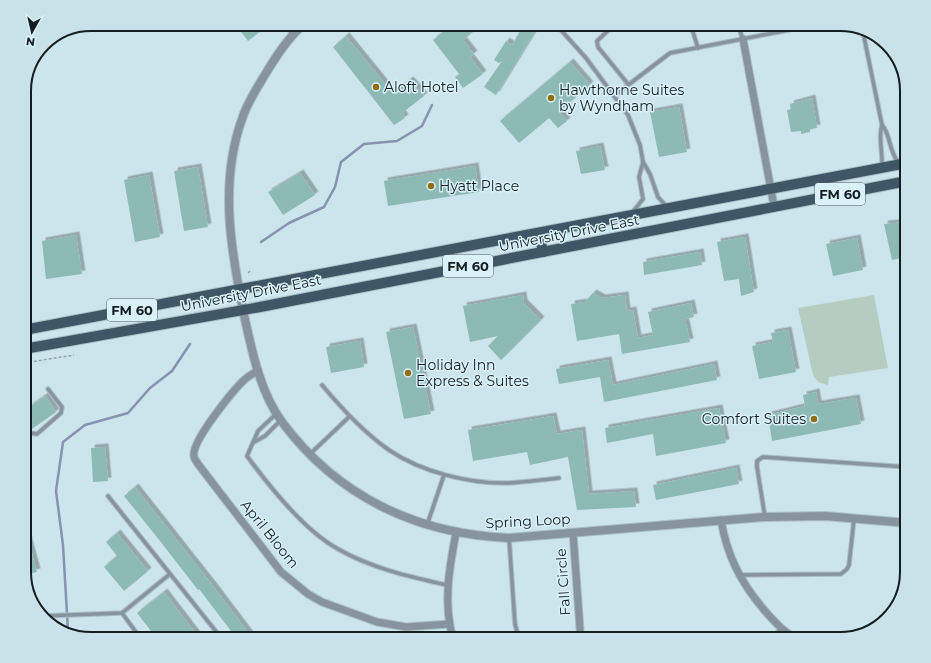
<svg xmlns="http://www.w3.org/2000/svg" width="931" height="663" viewBox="0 0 931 663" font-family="Montserrat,sans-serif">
<defs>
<filter id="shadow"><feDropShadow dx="3.5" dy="-3.5" stdDeviation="0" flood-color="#0004"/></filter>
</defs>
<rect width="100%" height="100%" fill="#cce4eb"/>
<path fill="#b4cdc0" d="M874,295L888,368L829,377L828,385L818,382L813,375L798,308Z"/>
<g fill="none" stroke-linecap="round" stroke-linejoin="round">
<g stroke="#8792b0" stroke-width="2.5">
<path d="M261,242L289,223L324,207L335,187L341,162L364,144L397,141L422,126L432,105"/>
<path d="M68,631L63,545L56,491L63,442L85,425L128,413L150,388L172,371L190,344"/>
</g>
</g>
<g fill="#8ebab6" filter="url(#shadow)">
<path d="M235,24H262L265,28L248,41Z"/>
<path d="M453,24H483L463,40L474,54L470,57L483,74L463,88L455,77L459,74L433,40Z"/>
<path d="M524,24L536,30L496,95L484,87L502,61L499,63L494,60L506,41L512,45Z"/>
<path d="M346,36L393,94L410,80L424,96L402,113L405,118L394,125L333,47Z"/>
<path d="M570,62L590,85L559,112L567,121L558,128L549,118L519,143L500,121Z"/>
<path d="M812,98L817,128L810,129V132L801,134V131L791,132L787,110L791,109L790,104Z"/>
<path d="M679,107L687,152L659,157L650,112Z"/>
<path d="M600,146L605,170L581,174L576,151Z"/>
<path d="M475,166L479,192L388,206L384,181Z"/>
<path d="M198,167L208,227L184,231L174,171Z"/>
<path d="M300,173L315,195L283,215L268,192Z"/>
<path d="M149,175L160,237L135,242L124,180Z"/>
<path d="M907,222V257L892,260L884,224Z"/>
<path d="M76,235L82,274L46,279L42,241Z"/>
<path d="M745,237L754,292L741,296L739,279L724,281L717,242Z"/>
<path d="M857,238L863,270L833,276L826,244Z"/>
<path d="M700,252L702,265L644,275L643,262Z"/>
<path d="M907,291V319H904L899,292Z"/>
<path d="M593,293L602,298L625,295L627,311L633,310L638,338L653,335L648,312L691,303L694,317L685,319L690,342L622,354L619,334L577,341L571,304L585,302Z"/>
<path d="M523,295L524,303L541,320L501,360L488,346L498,336L470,342L463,306Z"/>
<path d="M413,327L431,414L404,419L386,332Z"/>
<path d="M788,330L796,372L759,379L752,346L773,342L771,333Z"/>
<path d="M360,341L364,367L331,373L326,347Z"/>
<path d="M608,360L613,385L714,364L717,380L604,402L600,377L559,384L556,369Z"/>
<path d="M816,392L818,404L856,398L861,424L772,441L768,415L805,406L803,395Z"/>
<path d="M45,396L56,412L32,429L24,418V414L31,409L29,407Z"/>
<path d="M719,408L726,443L656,456L653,434L607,443L605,428Z"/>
<path d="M553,416L557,434L582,430L589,494L634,491L636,507L577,510L568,457L530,465L527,452L473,461L468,430Z"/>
<path d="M105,447L108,481L93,482L91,448Z"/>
<path d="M736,468L739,484L656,500L653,485Z"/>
<path d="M135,487L213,586L253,639H237L199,589L198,590L160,541L124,496Z"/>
<path d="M24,531H26L37,572L24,575Z"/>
<path d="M117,533L148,571L124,591L104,567L117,556L106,542Z"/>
<path d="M164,592L200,639H157L137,613Z"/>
</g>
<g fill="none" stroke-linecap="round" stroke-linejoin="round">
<g stroke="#abc0c6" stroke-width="5.5">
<g id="service">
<path d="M615,24L597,41L598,47L628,84"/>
<path d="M688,24L692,29L710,24"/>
<path d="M737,24L743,39"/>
<path d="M560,29L586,58L628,115L640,145L643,162L639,177L643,199L632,213"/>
<path d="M692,29L698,48"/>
<path d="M863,32L882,125C891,135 888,149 898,162"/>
<path d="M615,95L670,53L789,30L804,24"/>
<path d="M643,162L650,174L658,197L667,207"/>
<path d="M882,167C883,154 878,137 882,125"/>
<path d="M322,385C342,409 363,432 389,450C421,472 470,484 508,483C525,482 542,480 559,478"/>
<path d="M276,414L258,431L247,456C269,486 305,531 338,549C371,568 410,577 447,585"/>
<path d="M24,432L37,434L61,413L62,407L48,389"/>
<path d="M254,442L265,436L281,420"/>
<path d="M310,454L349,417"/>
<path d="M108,496L222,639"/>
<path d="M765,517L757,467V461L763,457L907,467"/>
<path d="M427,525L444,475"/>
<path d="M509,538L515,624L519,639"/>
<path d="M739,575L841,574L847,569L849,565L854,519"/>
<path d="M122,613L141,639"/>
<path d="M42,616L122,613L170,574"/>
</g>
</g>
<g stroke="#abc0c6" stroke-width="9">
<g id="minor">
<path d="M286,24L294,33"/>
<path d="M743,39L774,206"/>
<path d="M258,370C253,374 247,377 243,381C232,392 191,442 194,456C194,459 197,462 198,464L281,572L308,594L322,602L377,622L406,627L449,624"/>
<path d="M721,520C727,556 741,583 765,611C775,622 784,633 798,639"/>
<path d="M573,533L580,629"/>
<path d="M453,639C443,603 449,569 456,533"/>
<path d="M772,639L783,630"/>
</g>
</g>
<g stroke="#abc0c6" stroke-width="10">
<path id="tertiary" d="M304,24C288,38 277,55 266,73C257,88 247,103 242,119C219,183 231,251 244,315C252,351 260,392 282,422C338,497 417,534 509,538L765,517L825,516L907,523"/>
</g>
<g stroke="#abc0c6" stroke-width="12">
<g id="primary">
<path d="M539,233L543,252"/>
<path d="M24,330L907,163"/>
<path d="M24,349L260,307L907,181"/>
</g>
</g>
<g stroke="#93a6ac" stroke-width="1.5" stroke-dasharray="3 2" stroke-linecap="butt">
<path d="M248,273L250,271"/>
<path d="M24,363L74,355"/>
</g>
<use href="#service" stroke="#87949e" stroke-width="3.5"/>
<use href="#minor" stroke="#87949e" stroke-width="7"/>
<use href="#tertiary" stroke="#87949e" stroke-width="8"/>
<use href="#primary" stroke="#3f5667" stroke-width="10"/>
</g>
<g fill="#936e16" stroke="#d9f2f9" stroke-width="1.5">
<circle cx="376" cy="87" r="4"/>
<circle cx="551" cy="98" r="4"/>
<circle cx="431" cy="186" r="4"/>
<circle cx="408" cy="373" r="4"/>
<circle cx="814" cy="419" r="4"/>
</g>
<g text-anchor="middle" stroke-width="3" stroke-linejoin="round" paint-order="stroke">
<g fill="#d9f2f9" stroke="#4f5d60" stroke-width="1">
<rect x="815" y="183" width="50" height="22" rx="3"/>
<rect x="443" y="255" width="50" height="22" rx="3"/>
<rect x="107" y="299" width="50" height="22" rx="3"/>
</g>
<g font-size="13" font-weight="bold" fill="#141d1f">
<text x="840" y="199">FM 60</text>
<text x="468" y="271">FM 60</text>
<text x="132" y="315">FM 60</text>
</g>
<g font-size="14" fill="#141d1f" stroke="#d9f2f9" text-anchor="start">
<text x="384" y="92">Aloft Hotel</text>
<text x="559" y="95">Hawthorne Suites<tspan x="559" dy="16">by Wyndham</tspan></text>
<text x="439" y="191">Hyatt Place</text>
<text x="416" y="370">Holiday Inn<tspan x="416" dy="16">Express &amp; Suites</tspan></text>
<text x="806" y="424" text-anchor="end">Comfort Suites</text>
</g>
<g font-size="14" fill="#141d1f" stroke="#d9f2f9">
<text transform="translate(569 233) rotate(-11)" y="5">University Drive East</text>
<text transform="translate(251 293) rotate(-11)" y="5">University Drive East</text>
<text transform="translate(528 521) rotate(-3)" y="5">Spring Loop</text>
<text transform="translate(270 534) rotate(51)" y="5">April Bloom</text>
<text transform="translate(563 582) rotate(-94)" y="5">Fall Circle</text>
</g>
</g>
<path d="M0 0H931V663H0ZM91 31H840A60 60 0 0 1 900 91V572A60 60 0 0 1 840 632H91A60 60 0 0 1 31 572V91A60 60 0 0 1 91 31Z" fill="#c9e1e8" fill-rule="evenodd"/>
<path fill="none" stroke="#141d1f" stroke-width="2" d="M91 31H840A60 60 0 0 1 900 91V572A60 60 0 0 1 840 632H91A60 60 0 0 1 31 572V91A60 60 0 0 1 91 31Z"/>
<g transform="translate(32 32) rotate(188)" stroke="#d9f2f9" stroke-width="3" paint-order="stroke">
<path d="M0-3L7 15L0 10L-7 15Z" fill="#141d1f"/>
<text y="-6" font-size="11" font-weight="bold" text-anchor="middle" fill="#141d1f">N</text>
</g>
</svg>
